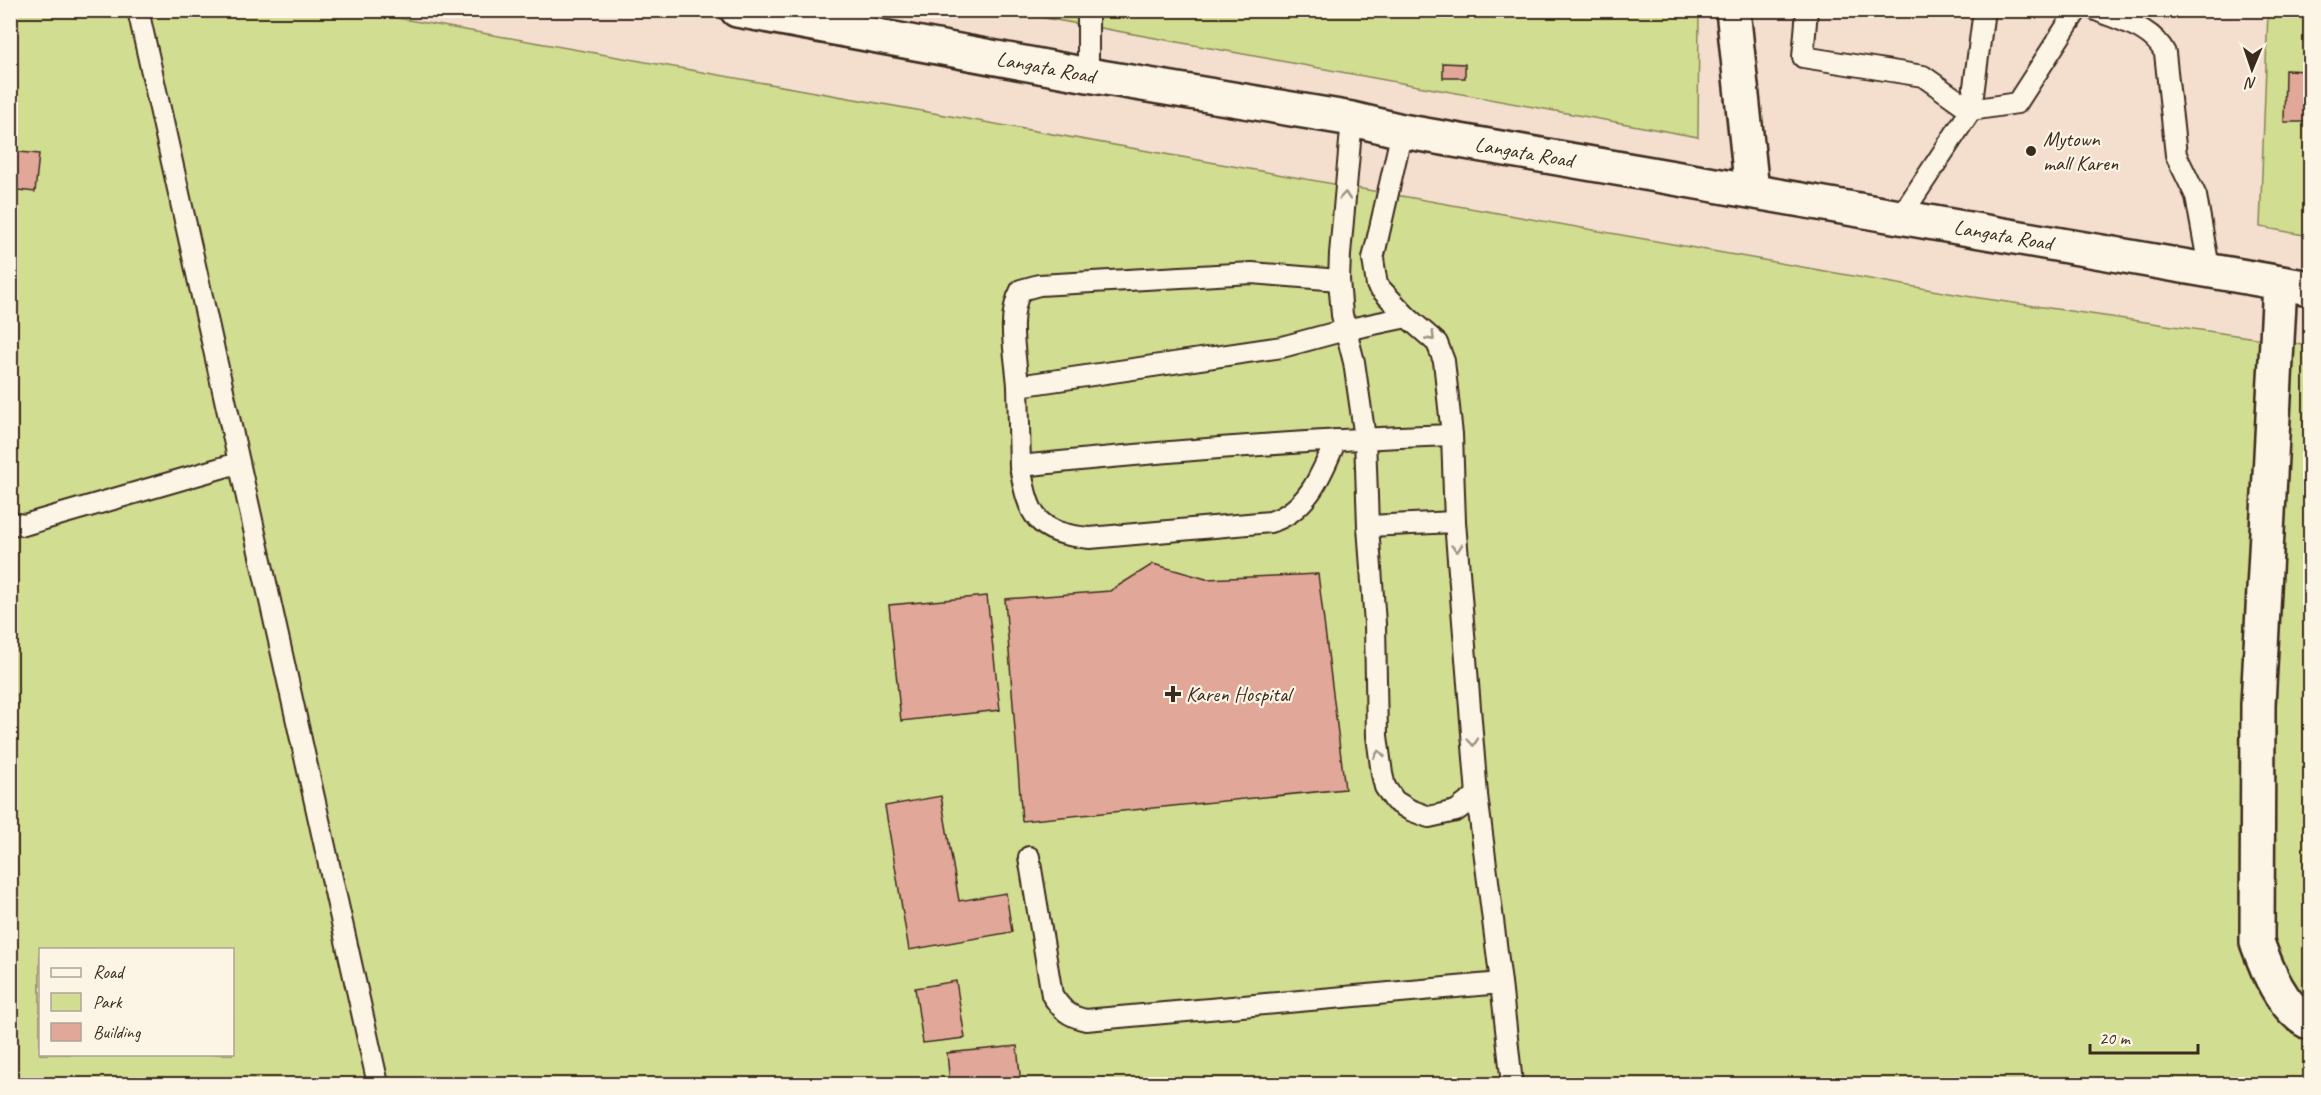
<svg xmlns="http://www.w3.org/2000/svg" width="2321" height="1095" viewBox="0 0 2321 1095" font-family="Caveat,sans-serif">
<rect width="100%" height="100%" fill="#f4dece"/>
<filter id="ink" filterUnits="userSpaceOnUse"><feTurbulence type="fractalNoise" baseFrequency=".0167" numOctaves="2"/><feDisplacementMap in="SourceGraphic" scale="12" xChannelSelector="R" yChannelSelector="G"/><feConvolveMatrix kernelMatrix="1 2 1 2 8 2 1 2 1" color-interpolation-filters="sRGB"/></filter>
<g filter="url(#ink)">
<g fill="#d1dd90" stroke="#868457" stroke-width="1.5" fill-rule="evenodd">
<path d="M10,11H358L1966,296L2310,346V1084H11ZM40,950H232V1054H40Z"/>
<path d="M1007,11H1699L1698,137Z"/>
<path d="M2268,11H2310V236L2260,227Z"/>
</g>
<g fill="#e1a89a" stroke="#3b2a1e" stroke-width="1.5">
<path d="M1443,63L1465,64V78H1443Z"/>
<path d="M2285,70L2310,71V122H2284Z"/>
<path d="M10,151L39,154L35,192L10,189Z"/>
<path d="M1153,564L1206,579L1318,574L1345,789L1022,821L1005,599L1110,591Z"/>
<path d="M987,596L1000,710L901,721L889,605Z"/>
<path d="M941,796L959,901L1006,893L1012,932L909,950L885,806Z"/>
<path d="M956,981L965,1038L923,1043L915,988Z"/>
<path d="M1017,1046L1021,1084H950L947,1053Z"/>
</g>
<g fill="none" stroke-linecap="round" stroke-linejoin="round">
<g stroke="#3b2a1e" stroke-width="24">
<g id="service">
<path d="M138,10L378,1084"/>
<path d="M1088,10V75"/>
<path d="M1807,10L1803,57L1923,76L1971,110L2017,103L2077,10"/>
<path d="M2096,10C2121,21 2152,27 2165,53L2176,155L2196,196L2210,273"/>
<path d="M1352,119L1340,254L1339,280L1342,315L1354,362L1365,438L1368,526L1375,624L1377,736L1382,774L1385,787L1395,801L1410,810L1429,817L1456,811L1477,795L1455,522L1452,435L1444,361L1437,343L1407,317L1377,285L1373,259L1402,131"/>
<path d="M1901,216L1971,110L1984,10"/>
<path d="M1407,317L1345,330L1282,347L1018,386L1020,466C1164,451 1307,440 1452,435"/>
<path d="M1018,386C1016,356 1006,317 1021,290L1039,285L1252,273L1339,280"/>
<path d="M1020,466C1029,516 1035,533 1090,538L1270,522C1308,511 1322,473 1336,440"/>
<path d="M10,523L24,525L238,463"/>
<path d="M1368,526L1455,522"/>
<path d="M1029,857L1052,995C1062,1010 1068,1016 1086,1020L1501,983L1477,795"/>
<path d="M1501,983L1512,1084"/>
</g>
</g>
<g stroke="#3b2a1e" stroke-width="38">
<g id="minor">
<path d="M1733,10L1752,191"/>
<path d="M2280,283L2258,705L2257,942C2267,970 2282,1008 2310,1023"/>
</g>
</g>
<g stroke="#3b2a1e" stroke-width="38">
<g id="secondary">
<path id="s1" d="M737,10L1088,75L1352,119L1402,131L2310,288"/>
</g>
</g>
<use href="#service" stroke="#fcf5e5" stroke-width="20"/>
<use href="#minor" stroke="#fcf5e5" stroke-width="33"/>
<use href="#secondary" stroke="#fcf5e5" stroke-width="33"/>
</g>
<defs><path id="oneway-chevron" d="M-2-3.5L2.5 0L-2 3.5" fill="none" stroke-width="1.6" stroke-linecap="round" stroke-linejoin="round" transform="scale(1.5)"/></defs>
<g stroke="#9c9082">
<use href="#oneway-chevron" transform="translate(1345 196) rotate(-85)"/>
<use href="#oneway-chevron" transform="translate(1431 337) rotate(46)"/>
<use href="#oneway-chevron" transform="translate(1457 548) rotate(85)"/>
<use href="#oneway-chevron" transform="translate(1473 742) rotate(85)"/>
<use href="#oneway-chevron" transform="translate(1379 754) rotate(-97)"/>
</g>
</g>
<g fill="#3b2a1e" stroke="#fcf5e5" stroke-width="2">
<circle cx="2031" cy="151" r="6"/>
<path d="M1170 685h6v6h6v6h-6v6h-6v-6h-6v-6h6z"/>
</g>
<g text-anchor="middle" stroke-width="4.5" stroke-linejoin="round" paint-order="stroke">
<g font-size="21" fill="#3b2a1e" stroke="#fcf5e5">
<text dy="7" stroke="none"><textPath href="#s1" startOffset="314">Langata Road</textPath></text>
<text dy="7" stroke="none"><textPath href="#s1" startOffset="800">Langata Road</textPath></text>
<text dy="7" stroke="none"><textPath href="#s1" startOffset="1286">Langata Road</textPath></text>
</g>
<g font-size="21" fill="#3b2a1e" stroke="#fcf5e5" text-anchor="start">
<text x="2043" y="146">Mytown<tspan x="2043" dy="24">mall Karen</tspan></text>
<text x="1186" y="701">Karen Hospital</text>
</g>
</g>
<rect width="2321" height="1095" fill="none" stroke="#fcf5e5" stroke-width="36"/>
<rect x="18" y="18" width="2285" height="1059" fill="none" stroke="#3b2a1e" stroke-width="2" filter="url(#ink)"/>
<rect x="39" y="948" width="195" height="108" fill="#fcf5e5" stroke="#afa495" stroke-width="1.5"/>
<rect x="51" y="968" width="30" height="9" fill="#fcf5e5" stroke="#afa495" stroke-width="1.5"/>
<text x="93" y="978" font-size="18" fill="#3b2a1e">Road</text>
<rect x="51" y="993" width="30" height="18" fill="#d1dd90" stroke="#afa495" stroke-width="1.5"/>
<text x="93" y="1008" font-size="18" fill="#3b2a1e">Park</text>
<rect x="51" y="1023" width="30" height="18" fill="#e1a89a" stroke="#afa495" stroke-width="1.5"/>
<text x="93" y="1038" font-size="18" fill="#3b2a1e">Building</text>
<g transform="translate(2252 69) rotate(182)" stroke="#fcf5e5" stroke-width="4.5" paint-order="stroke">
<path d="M0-4.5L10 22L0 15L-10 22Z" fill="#3b2a1e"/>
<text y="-9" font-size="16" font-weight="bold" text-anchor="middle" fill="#3b2a1e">N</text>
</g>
<path d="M2090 1044v9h108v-9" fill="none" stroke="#3b2a1e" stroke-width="3"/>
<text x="2099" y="1044" font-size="18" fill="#3b2a1e" stroke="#fcf5e5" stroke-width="4.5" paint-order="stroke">20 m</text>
</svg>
